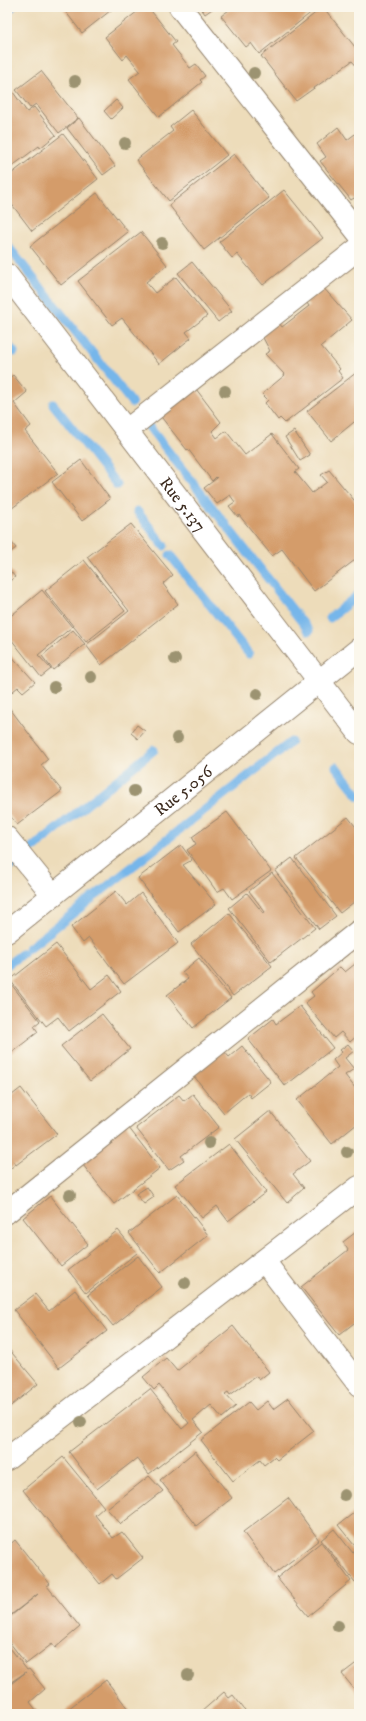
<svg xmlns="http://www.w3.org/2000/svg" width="366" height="1721" viewBox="0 0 366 1721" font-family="'IM FELL DW Pica',serif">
<rect width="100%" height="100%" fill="#fbf7ec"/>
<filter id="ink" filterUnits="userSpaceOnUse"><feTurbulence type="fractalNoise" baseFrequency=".025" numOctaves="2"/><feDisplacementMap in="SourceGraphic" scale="8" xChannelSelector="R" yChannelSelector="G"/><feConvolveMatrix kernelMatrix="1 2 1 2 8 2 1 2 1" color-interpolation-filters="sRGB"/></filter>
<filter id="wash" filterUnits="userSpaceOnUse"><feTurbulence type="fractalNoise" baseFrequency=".012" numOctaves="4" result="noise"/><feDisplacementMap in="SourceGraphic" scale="16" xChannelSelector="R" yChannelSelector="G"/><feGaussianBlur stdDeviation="0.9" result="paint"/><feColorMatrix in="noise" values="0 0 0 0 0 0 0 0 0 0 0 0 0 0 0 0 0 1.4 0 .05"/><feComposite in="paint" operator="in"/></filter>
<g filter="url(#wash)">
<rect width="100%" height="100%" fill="#eddcba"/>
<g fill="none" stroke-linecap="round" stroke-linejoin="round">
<g stroke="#76b6ea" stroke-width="9">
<path d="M7,11L12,7"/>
<path d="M7,245L132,403"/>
<path d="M7,344L14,352"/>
<path d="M53,404L117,485"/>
<path d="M142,418L309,631"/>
<path d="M137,511L164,546"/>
<path d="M170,555L249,654"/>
<path d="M330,618L359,594"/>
<path d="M336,767L359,796"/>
<path d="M28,852L154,750"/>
<path d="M7,869L18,860"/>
<path d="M29,948L291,742"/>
<path d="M7,965L23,953"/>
</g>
</g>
<g id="blocks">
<g fill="#d49c6a">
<path d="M62,7H115L82,33Z"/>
<path d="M143,7H148L176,42L172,45L190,68L196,64L205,76L200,80L202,82L159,117L129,79L140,71L127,55L123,60L105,37Z"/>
<path d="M200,7H215L205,14Z"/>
<path d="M233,7H318L259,54L251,43L246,47L221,16Z"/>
<path d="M323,7L359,52V69L352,61L296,101L261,56Z"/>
<path d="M41,71L78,118L59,133L36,104L30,108L16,90Z"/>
<path d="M13,92L27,112L34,107L56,135L40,148L39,146L7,170V97Z"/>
<path d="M116,100L123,108L111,119L104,111Z"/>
<path d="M191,110L227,155L169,201L136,160L173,131L170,127Z"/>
<path d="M79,118L115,166L103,175L67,128Z"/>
<path d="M338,127L347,140L359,131V203L354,198L351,200L320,161L326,157L317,144Z"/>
<path d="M63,134L98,179L32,231L7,198V177Z"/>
<path d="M234,154L269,198L204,250L169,205Z"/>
<path d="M284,190L323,238L263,285L237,254L232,258L219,242Z"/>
<path d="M97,193L128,232L61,285L30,246Z"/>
<path d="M141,232L167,265L146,282L155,293L176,277L207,316L186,332L191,338L159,364L122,318L112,325L78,281Z"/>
<path d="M192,262L232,311L218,322L178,273Z"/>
<path d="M321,285L352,320L321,346L340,369L338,371L343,378L285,423L280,418L278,420L265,403L268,400L262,394L285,375L265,354L270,351L261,334L277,320L282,327L309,306L303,297Z"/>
<path d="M357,372L359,374V418L331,441L307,411Z"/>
<path d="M13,375L27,392L14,403L31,426L25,431L58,473L7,512V380Z"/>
<path d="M193,385L221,422L212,431L217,438L226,431L245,455L272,434L299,469L295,472L312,493L327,482L321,475L329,470L359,506V557L314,591L282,549L272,556L239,515L238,517L229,506L235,502L230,495L217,504L204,488L217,478L216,477L212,481L188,449L187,450L158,413Z"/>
<path d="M294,431L310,455L300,461L285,437Z"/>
<path d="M81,460L110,499L82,521L52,482Z"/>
<path d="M131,524L173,575L163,584L178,604L101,665L86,645L129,611L87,557Z"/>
<path d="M7,537L16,548L7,555Z"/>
<path d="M84,560L125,611L86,642L45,591Z"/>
<path d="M7,567L15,577L7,583Z"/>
<path d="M42,590L72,627L38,655L51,669L41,677L7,634V619Z"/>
<path d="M73,630L85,644L53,670L42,656Z"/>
<path d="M7,651L35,682L23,692L18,687L7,696Z"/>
<path d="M8,706L48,759L41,765L62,791L17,825L7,812V708Z"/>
<path d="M137,725L145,731L138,739L131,733Z"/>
<path d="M227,812L271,871L232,899L224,888L217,892L187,850L196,844L192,837Z"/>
<path d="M348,817L359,831V898L340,913L296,858Z"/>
<path d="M181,845L192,860L183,865L216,904L179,932L138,878Z"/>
<path d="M292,858L336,916L319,929L275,871Z"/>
<path d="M272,873L315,928L271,962L229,908L247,893L263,913L265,912L249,891Z"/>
<path d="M116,891L127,905L141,893L178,943L124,984L89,938L83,943L71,927Z"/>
<path d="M229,913L272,966L233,996L191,944Z"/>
<path d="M56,944L91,989L109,975L121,991L69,1031L58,1017L46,1026L10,980Z"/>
<path d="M199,958L231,998L193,1028L167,995L188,979L182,972Z"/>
<path d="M355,964L359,969V1034L350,1042L341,1032L334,1038L305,1003L314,996L311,992L340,967L345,972Z"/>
<path d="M11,984L40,1021L34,1026L38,1032L7,1056V987Z"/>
<path d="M300,1006L333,1048L285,1086L248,1039L273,1019L276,1024Z"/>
<path d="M102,1014L130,1049L90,1081L61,1046Z"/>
<path d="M348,1044L354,1051L345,1058L354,1069L345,1075L359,1093V1127L357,1124L332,1144L297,1100L338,1067L333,1060L342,1052L340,1050Z"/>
<path d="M242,1046L271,1082L251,1098L248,1093L224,1113L193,1075L223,1050L229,1057Z"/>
<path d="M21,1088L57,1134L16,1165L14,1162L15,1165L7,1171V1099Z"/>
<path d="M193,1094L219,1127L181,1156L184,1160L169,1170L136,1128L179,1095L184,1101Z"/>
<path d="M270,1111L310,1161L293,1174L304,1188L287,1203L235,1139Z"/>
<path d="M125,1123L160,1168L114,1204L79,1160Z"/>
<path d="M229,1144L266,1192L228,1221L217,1206L202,1218L175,1185Z"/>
<path d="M147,1187L154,1197L144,1204L136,1194Z"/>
<path d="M177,1195L208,1235L160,1273L129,1233Z"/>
<path d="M50,1196L88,1244L61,1266L23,1218Z"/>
<path d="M118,1230L137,1253L86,1293L68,1270Z"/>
<path d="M356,1232L359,1235V1319L339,1335L301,1287L348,1250L343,1242Z"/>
<path d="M138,1256L162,1287L113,1326L88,1295Z"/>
<path d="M75,1290L107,1331L59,1368L14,1310L35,1294L49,1311Z"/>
<path d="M233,1326L269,1372L259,1380L256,1376L230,1395L228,1392L225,1394L236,1406L222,1418L211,1405L193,1420L203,1432L149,1474L137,1458L97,1489L69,1452L150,1389L182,1429L189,1423L159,1385L154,1390L143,1377L166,1358L177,1371Z"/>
<path d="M7,1347L38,1384L7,1409Z"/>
<path d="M288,1398L314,1431L277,1460L274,1457L264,1465L260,1460L233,1481L201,1440L249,1402L256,1410L267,1401L273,1409Z"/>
<path d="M195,1451L232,1498L196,1526L160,1480Z"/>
<path d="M63,1457L104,1507L95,1515L113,1538L122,1532L143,1558L116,1579L112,1574L100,1584L23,1490Z"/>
<path d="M149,1476L163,1491L121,1524L107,1509Z"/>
<path d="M288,1498L319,1540L274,1574L243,1532Z"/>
<path d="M359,1509V1579L355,1582L321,1540L334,1529L353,1553L358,1550L338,1525Z"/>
<path d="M15,1540L50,1584L47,1586L80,1627L55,1648L52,1644L26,1664L7,1639V1619L38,1594L7,1618V1547Z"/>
<path d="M321,1542L351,1581L308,1616L277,1578Z"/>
<path d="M7,1644L27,1670L29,1669L45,1689L30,1702L39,1714H7V1687L26,1672L7,1685Z"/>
<path d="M359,1661V1695L342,1674Z"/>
<path d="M106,1680L132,1714H66L64,1712Z"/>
<path d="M224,1692L229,1698L233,1695L248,1714H203L201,1712Z"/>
</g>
</g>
</g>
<g filter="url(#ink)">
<use href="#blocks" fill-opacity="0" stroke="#94836c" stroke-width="1"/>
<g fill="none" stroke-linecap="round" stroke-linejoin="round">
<g stroke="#94836c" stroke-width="24">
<g id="minor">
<path d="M180,7L359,234"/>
<path id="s1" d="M7,275L359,733"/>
<path d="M127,430L359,248"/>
<path d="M7,838L53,895"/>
<path id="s2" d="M7,932L359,649"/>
<path d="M7,1212L359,931"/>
<path d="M264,1261L359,1385"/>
<path d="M7,1459L359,1187"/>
</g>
</g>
<use href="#minor" stroke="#fff" stroke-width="22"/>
</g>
<g fill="#9c9371">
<circle cx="254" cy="73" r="6"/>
<circle cx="75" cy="81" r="6"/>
<circle cx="125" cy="143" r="6"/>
<circle cx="162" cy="243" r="6"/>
<circle cx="225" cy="391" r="6"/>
<circle cx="175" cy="659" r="6"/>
<circle cx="91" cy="677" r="6"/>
<circle cx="54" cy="687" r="6"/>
<circle cx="257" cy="694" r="6"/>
<circle cx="177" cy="738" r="6"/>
<circle cx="134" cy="791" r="6"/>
<circle cx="209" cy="1143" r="6"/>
<circle cx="347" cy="1152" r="6"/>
<circle cx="70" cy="1195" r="6"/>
<circle cx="185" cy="1283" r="6"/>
<circle cx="81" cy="1422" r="6"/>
<circle cx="344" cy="1495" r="6"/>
<circle cx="338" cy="1626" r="6"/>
<circle cx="188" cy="1675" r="6"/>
</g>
</g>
<g text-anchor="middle" stroke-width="3" stroke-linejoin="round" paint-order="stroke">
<g font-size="17" fill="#3b2a1e" stroke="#fbf7ec">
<text dy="6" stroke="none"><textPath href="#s1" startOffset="289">Rue 5.137</textPath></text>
<text dy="6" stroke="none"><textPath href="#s2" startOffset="226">Rue 5.056</textPath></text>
</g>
</g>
<rect width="366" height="1721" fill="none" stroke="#fbf7ec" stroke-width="24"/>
</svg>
